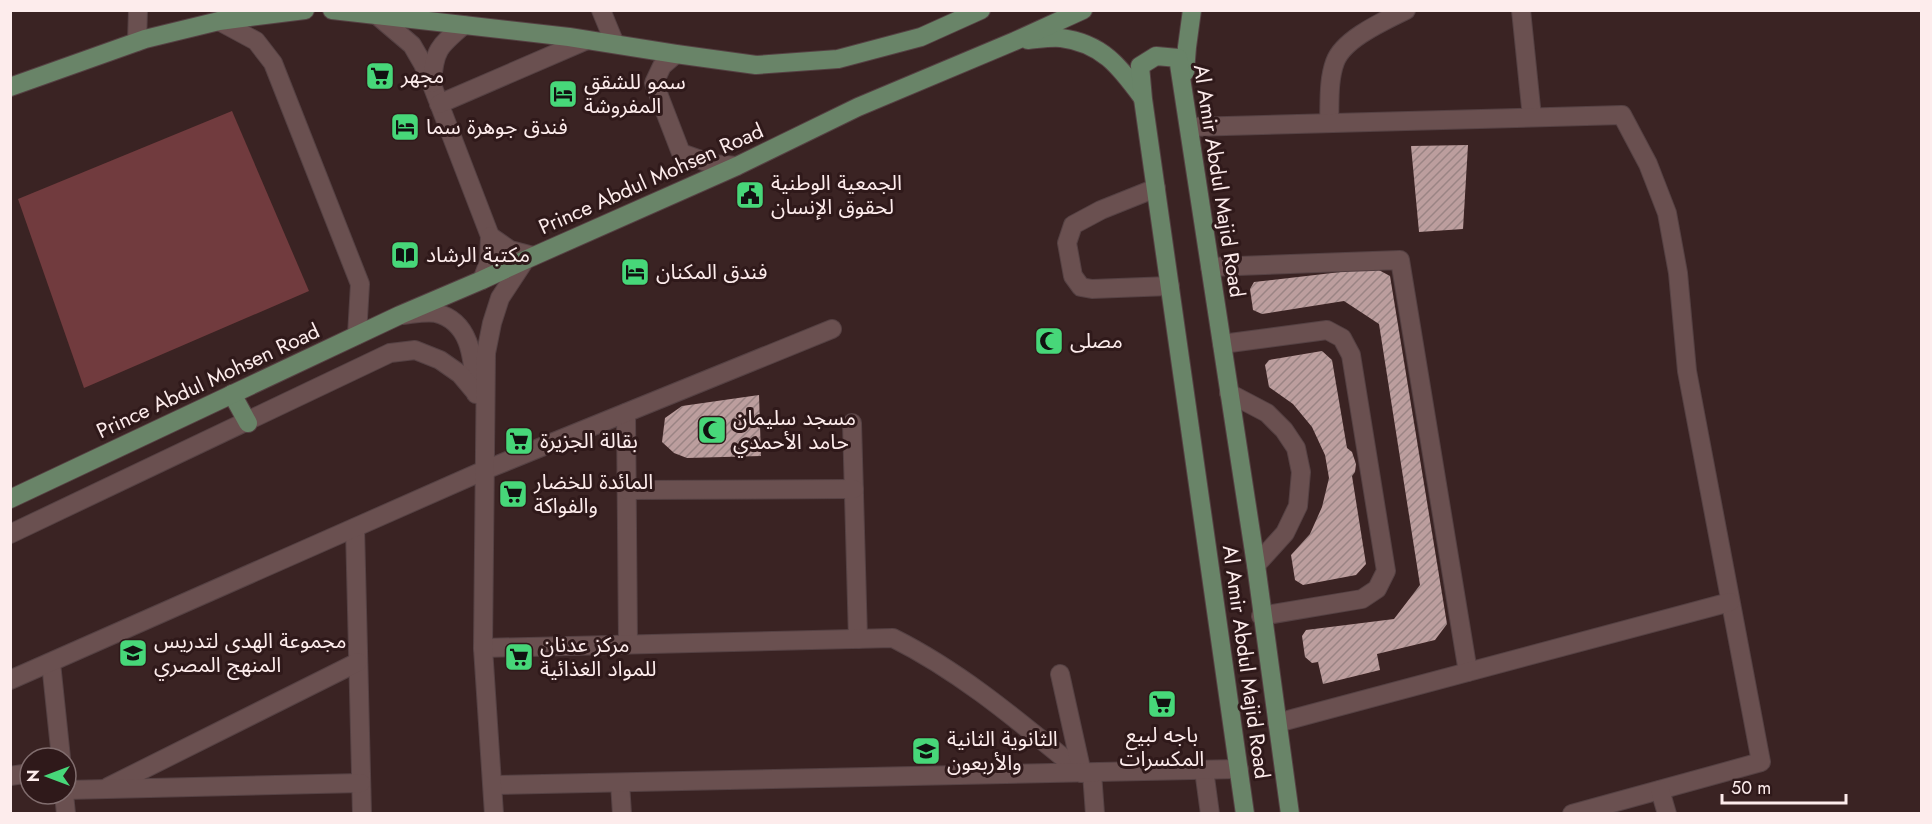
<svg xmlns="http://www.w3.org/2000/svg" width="1932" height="824" viewBox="0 0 1932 824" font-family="Jost,'Noto Sans Arabic',sans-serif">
<defs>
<pattern id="building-hatch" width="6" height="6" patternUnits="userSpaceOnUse" patternTransform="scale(1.5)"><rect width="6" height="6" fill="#bc9e9e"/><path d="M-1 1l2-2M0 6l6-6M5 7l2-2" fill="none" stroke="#9a8484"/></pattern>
</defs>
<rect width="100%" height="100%" fill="#3a2323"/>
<path fill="#713b3e" d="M232,111L309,291L84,388L18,199Z"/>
<g fill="url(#building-hatch)">
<path d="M1468,145L1463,229L1419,232L1411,146Z"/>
<path d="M1375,268L1390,276L1447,624L1435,640L1377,654L1380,670L1323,684L1318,662L1312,663L1305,657L1302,636L1306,630L1394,619L1420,585L1379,324L1344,301L1262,314L1253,310L1250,289L1254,282Z"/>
<path d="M1322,351L1332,360L1347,448L1352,452L1356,464L1355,472L1352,476L1366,564L1356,575L1303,585L1295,580L1291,555L1310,534L1322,507L1329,478L1325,455L1312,427L1293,404L1269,387L1265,365L1269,360Z"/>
<path d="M759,395L761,456L687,458L674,453L662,442L665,418L682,406Z"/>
</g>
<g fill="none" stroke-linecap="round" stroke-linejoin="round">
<g stroke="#554143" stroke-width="20">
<g id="minor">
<path d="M601,10L615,44"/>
<path d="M1521,10L1532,117"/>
<path d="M379,17L412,45L423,64L432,85L490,236L489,262L482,280"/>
<path d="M219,21L256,41L273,63L360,284L357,335"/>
<path d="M137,42L138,10"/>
<path d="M676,54L662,66L654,83L681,153L712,164L737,166"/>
<path d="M432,83C434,50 439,46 464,25"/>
<path d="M439,104L587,40"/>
<path d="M1329,123C1330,103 1328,81 1335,62C1343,39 1384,21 1406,10"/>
<path d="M1190,127L1622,115L1648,164L1667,213L1678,273L1687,371L1761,762L1572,814"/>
<path d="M1156,188L1101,210L1073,225L1067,243L1073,276L1081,287L1092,289L1170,286"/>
<path d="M490,236L510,250L533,256"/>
<path d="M1210,267L1400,260L1468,672"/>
<path d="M403,315C413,314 426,311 436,313C473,322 473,363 476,394"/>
<path d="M1222,344L1327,330L1342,338L1351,355L1386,571L1377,589L1362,599L1261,616"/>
<path d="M1229,393L1267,413L1284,430L1296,448L1301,472L1298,506L1285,533L1256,565"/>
<path d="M626,413L628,644"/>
<path d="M852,423L858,639"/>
<path d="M627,490L854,489"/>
<path d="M355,528L362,814"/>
<path d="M10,534L390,353L415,350L440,360L460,374L476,393"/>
<path d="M483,648L893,638C963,673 1022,724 1082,773"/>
<path d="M51,663L61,758"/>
<path d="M1060,674L1082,773"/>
<path d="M10,680L485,470L832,329"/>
<path d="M1277,723L1730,602"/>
<path d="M1204,770L1210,814"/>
<path d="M1092,773L1095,814"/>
<path d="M10,776L30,773"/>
<path d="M620,783L622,814"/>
<path d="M493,785L1239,769"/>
<path d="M108,787L358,662"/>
<path d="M66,790L361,783"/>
<path d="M1660,790L1667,814"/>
<path d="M64,794L66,814"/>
<path d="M494,814L483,648L486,353L492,323L500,298L525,260"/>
</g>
</g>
<g stroke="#554143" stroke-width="20">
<g id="major">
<path d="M332,10L569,37L676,54L756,65L838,59L921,37L981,10"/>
<path d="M1028,40C1039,39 1051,37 1061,38C1102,43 1120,67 1142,97"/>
<path d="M1185,72L1187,47L1192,10"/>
<path d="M10,87L145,39L219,21L305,10"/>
<path d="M232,394L248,423"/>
<path d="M10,499L400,315L482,280L525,260L737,166L858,107L1015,41L1083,10"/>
<path d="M1245,814L1143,99L1140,66L1156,56L1178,58L1256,565L1290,814"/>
</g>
</g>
<use href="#minor" stroke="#6a5050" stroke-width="18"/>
<use href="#major" stroke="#698468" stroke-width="18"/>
</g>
<defs>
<g id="supermarket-square" transform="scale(1.5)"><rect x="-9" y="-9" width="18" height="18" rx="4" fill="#47d779" stroke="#2f191a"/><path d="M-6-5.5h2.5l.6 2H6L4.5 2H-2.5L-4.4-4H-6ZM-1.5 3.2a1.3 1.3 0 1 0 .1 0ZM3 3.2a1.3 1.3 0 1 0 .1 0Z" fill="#111"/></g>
<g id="hotel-square" transform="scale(1.5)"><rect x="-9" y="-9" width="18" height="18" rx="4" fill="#47d779" stroke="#2f191a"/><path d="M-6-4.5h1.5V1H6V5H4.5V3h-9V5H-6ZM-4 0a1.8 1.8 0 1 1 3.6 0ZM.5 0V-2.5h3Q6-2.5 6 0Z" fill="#111"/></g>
<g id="civic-square" transform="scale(1.5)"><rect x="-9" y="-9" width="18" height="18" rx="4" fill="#47d779" stroke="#2f191a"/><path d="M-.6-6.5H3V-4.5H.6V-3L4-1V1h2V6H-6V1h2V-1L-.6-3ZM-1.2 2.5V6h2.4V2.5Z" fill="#111"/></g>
<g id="library-square" transform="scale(1.5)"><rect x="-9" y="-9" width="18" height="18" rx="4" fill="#47d779" stroke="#2f191a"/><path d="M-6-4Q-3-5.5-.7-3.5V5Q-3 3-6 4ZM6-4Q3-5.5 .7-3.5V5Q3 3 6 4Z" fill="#111"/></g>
<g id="mosque-square" transform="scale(1.5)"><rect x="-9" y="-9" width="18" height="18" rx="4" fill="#47d779" stroke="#2f191a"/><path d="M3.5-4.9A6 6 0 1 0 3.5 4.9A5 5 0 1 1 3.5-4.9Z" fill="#111"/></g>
<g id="school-square" transform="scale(1.5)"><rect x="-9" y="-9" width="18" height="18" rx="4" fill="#47d779" stroke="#2f191a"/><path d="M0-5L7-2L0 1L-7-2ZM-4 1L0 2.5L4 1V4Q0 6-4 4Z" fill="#111"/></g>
</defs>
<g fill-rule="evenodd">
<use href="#supermarket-square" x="380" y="76"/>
<use href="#hotel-square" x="563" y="94"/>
<use href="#hotel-square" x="405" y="127"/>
<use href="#civic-square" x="750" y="195"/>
<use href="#library-square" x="405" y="255"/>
<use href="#hotel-square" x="635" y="272"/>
<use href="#mosque-square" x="1049" y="341"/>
<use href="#mosque-square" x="712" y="430"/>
<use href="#supermarket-square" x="519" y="441"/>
<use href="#supermarket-square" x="513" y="494"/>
<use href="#school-square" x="133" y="653"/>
<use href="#supermarket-square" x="519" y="657"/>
<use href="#supermarket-square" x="1162" y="704"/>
<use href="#school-square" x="926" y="751"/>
</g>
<g text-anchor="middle" stroke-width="6" stroke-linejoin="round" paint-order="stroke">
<g font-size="21" fill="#fdecec" stroke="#2f191a" text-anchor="start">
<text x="401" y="83">مجهر</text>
<text x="584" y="89">سمو للشقق<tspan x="584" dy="24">المفروشة</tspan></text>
<text x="426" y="134">فندق جوهرة سما</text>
<text x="771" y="190">الجمعية الوطنية<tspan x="771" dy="24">لحقوق الإنسان</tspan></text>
<text x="426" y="262">مكتبة الرشاد</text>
<text x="656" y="279">فندق المكنان</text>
<text x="1070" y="348">مصلى</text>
<text x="733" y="425">مسجد سليمان<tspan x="733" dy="24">حامد الأحمدي</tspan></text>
<text x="540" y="448">بقالة الجزيرة</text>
<text x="534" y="489">المائدة للخضار<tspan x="534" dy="24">والفواكة</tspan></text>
<text x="154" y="648">مجموعة الهدى لتدريس<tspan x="154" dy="24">المنهج المصري</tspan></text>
<text x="540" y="652">مركز عدنان<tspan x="540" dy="24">للمواد الغذائية</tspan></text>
<text x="1162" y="742" text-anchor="middle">باجه لبيع<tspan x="1162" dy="24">المكسرات</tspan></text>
<text x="947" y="746">الثانوية الثانية<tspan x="947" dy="24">والأربعون</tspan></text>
</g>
<g font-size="21" fill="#fdecec" stroke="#2f191a">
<text transform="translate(651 179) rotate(-24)" y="7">Prince Abdul Mohsen Road</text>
<text transform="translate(1219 181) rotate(81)" y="7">Al Amir Abdul Majid Road</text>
<text transform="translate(208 381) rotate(-25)" y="7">Prince Abdul Mohsen Road</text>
<text transform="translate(1246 662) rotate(82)" y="7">Al Amir Abdul Majid Road</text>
</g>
</g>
<rect width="1932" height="824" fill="none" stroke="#fdecec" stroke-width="24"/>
<g transform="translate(48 776) rotate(270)"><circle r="28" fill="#2f191a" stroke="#816d6e" stroke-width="1.5"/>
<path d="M0-4.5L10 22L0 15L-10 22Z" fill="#47d779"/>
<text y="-9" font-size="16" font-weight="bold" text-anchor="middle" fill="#fdecec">N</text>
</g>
<path d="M1722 794v9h124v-9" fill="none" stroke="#fdecec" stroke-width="3"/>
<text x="1731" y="794" font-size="18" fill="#fdecec" stroke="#2f191a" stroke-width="4.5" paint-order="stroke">50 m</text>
</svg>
